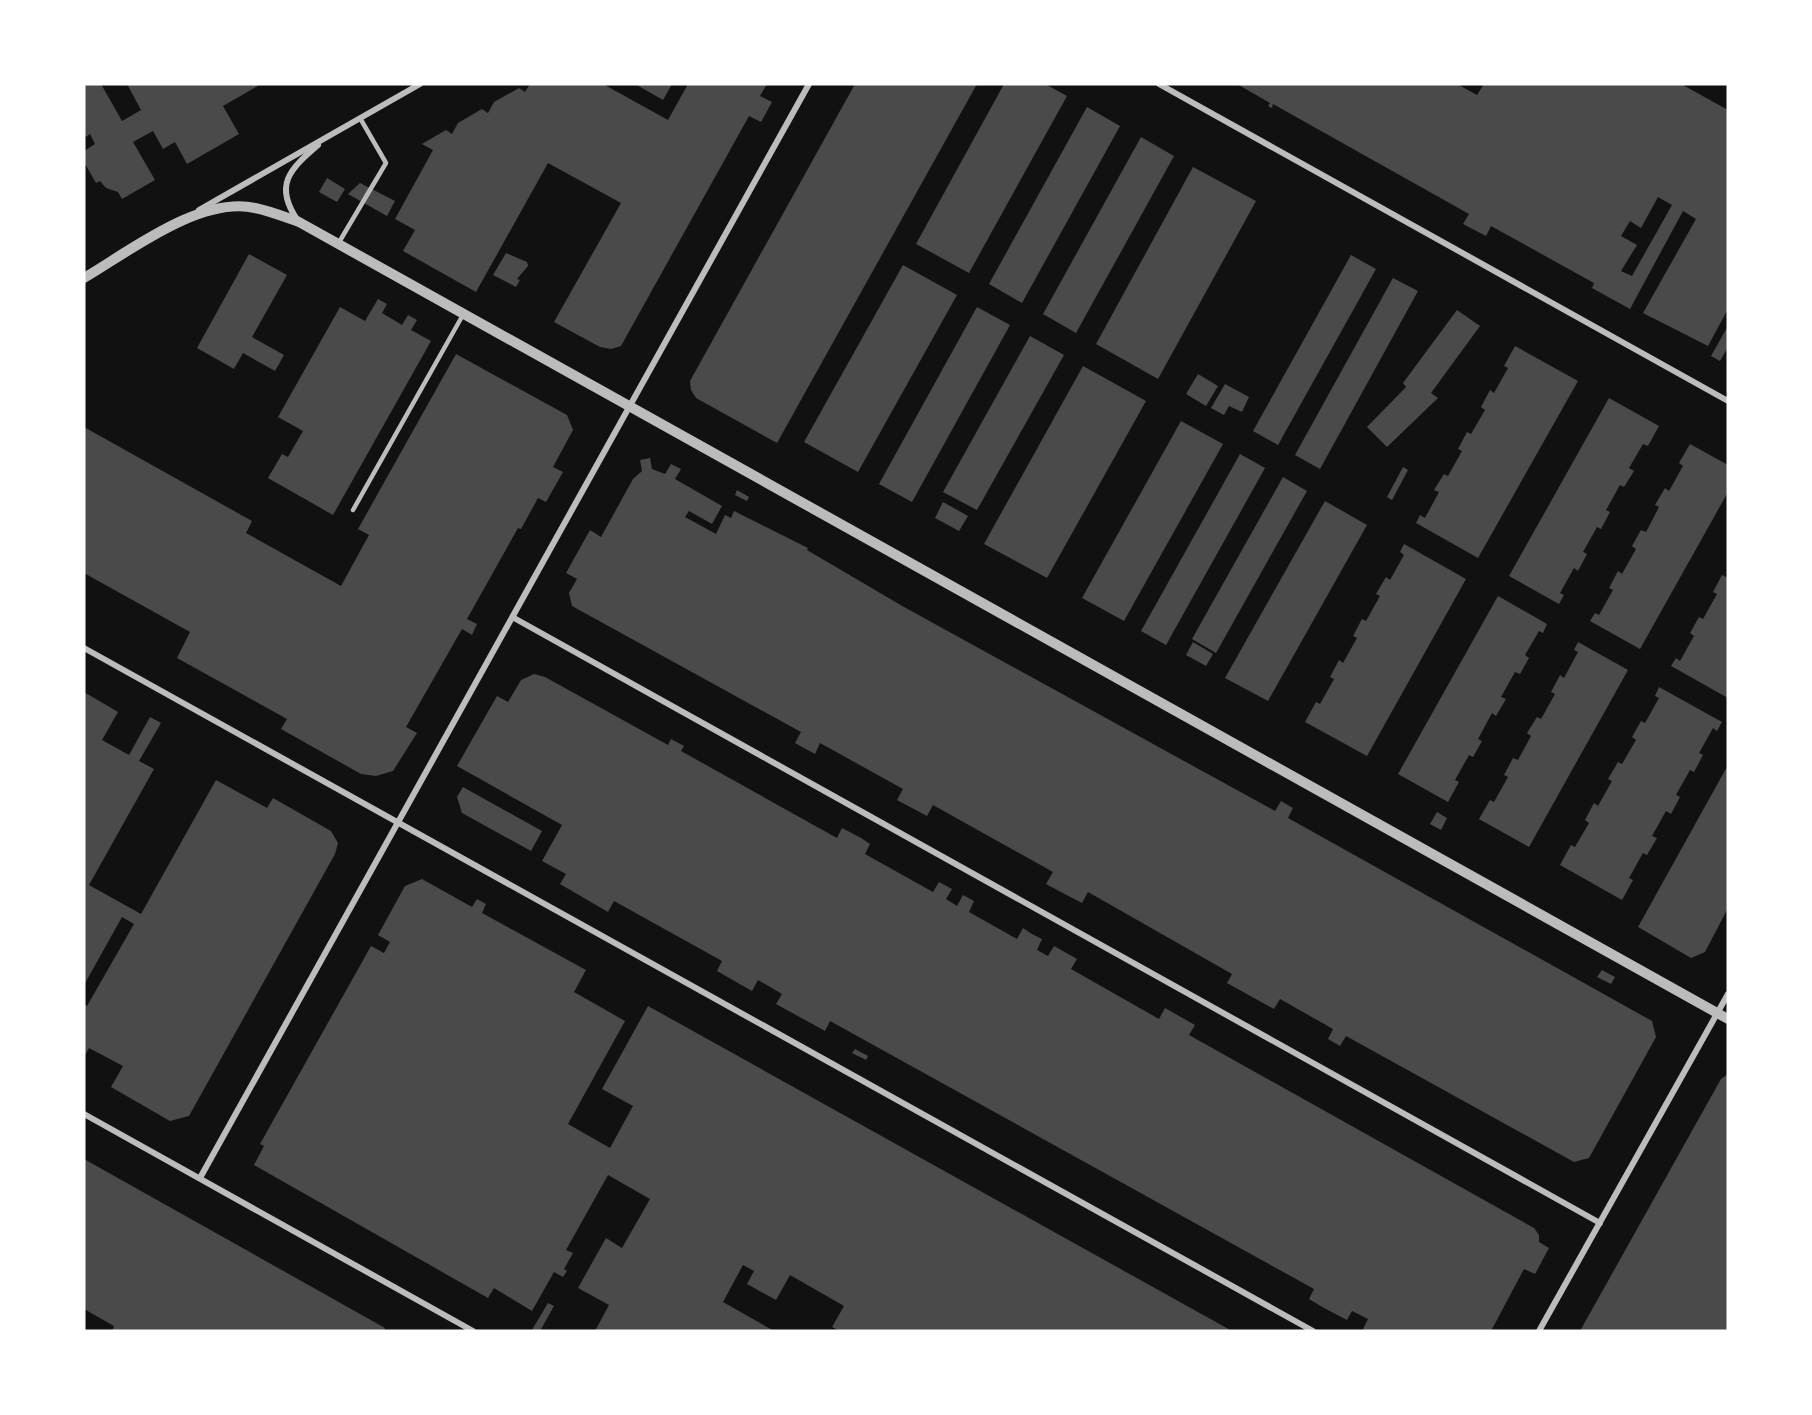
<svg xmlns="http://www.w3.org/2000/svg" width="1812" height="1415" viewBox="0 0 1812 1415" font-family="Jost,sans-serif">
<rect width="100%" height="100%" fill="#111"/>
<g fill="#4a4a4a" fill-rule="evenodd">
<path d="M84,84H101L122,121L141,110L127,84H261L223,106L239,134L187,164L175,142L163,149L153,131L133,142L155,180L122,199L118,192L106,188L100,181L96,183L84,162V151L95,144L90,134L86,137L84,134Z"/>
<path d="M530,84H603L668,120L688,84H767L760,96L772,102L761,122L749,116L621,346L611,349L600,347L554,322L621,203L548,163L476,292L403,251L415,230L395,219L433,150L422,144L446,130L452,134L458,123L482,109L488,113L494,102L519,88L525,92Z"/>
<path d="M635,84H672L663,100Z"/>
<path d="M855,84H977L777,443L696,398L691,390L690,381Z"/>
<path d="M1004,84H1045L1067,96L969,273L916,244Z"/>
<path d="M1237,84H1457L1477,95L1484,84H1681L1728,110V309L1708,346L1643,313L1696,219L1683,211L1630,309L1592,288L1594,283L1491,226L1486,236L1463,224L1469,214L1273,104L1272,108L1268,106L1270,103ZM1658,197L1672,205L1632,276L1621,271L1637,245L1621,236L1630,221L1641,228Z"/>
<path d="M1087,107L1120,126L1022,303L989,284Z"/>
<path d="M1141,137L1174,156L1076,333L1043,314Z"/>
<path d="M1193,167L1256,201L1158,379L1096,344Z"/>
<path d="M327,178L345,189L337,202L319,192Z"/>
<path d="M360,183L395,201L387,216L348,194Z"/>
<path d="M506,253L527,262L528,266L517,279L520,280L516,287L493,275Z"/>
<path d="M249,254L287,275L252,337L284,355L275,371L243,353L234,369L197,348Z"/>
<path d="M1351,255L1376,269L1278,445L1253,431Z"/>
<path d="M903,265L957,295L858,472L804,442Z"/>
<path d="M1393,278L1418,291L1320,469L1295,455Z"/>
<path d="M378,299L387,304L382,313L402,325L408,315L417,320L411,330L431,341L333,515L268,478L282,454L288,457L303,431L278,417L340,307L365,321Z"/>
<path d="M977,307L1010,325L912,502L879,484Z"/>
<path d="M1457,310L1480,326L1431,393L1438,398L1387,447L1367,427L1406,387L1403,383Z"/>
<path d="M1728,326V347L1720,361L1711,356Z"/>
<path d="M1030,336L1064,355L977,510L943,492Z"/>
<path d="M1515,346L1578,381L1478,558L1416,523L1420,515L1425,518L1439,492L1434,490L1444,474L1448,476L1462,451L1458,449L1467,432L1471,434L1485,410L1481,407L1490,390L1494,393L1508,368L1504,366Z"/>
<path d="M456,354L567,415L573,430L553,467L563,472L546,502L538,498L521,529L518,528L467,619L477,624L472,635L462,629L406,727L417,733L393,771L376,776L361,774L281,729L287,719L177,658L190,632L84,573V427L252,521L246,533L341,586L369,535L358,529Z"/>
<path d="M1083,366L1146,401L1047,578L984,544Z"/>
<path d="M1198,374L1218,386L1206,406L1186,394Z"/>
<path d="M1225,384L1249,397L1242,412L1229,406L1224,415L1211,408Z"/>
<path d="M1609,398L1659,426L1648,446L1643,444L1629,468L1634,471L1624,487L1620,485L1606,510L1610,512L1601,529L1597,527L1583,552L1587,554L1578,571L1574,568L1560,593L1564,595L1559,604L1509,576Z"/>
<path d="M1181,421L1223,444L1124,621L1082,598Z"/>
<path d="M1690,444L1728,465V492L1640,649L1590,621L1595,613L1599,615L1613,590L1609,588L1618,571L1622,574L1636,549L1632,546L1641,530L1646,532L1659,507L1655,505L1665,488L1669,491L1683,466L1679,463Z"/>
<path d="M1240,454L1265,468L1166,645L1141,631Z"/>
<path d="M650,458L652,469L665,474L671,464L681,469L675,479L722,506L712,524L689,511L685,517L716,534L725,515L731,518L734,511L808,548L807,550L904,607L1275,811L1281,801L1293,808L1288,818L1652,1021L1656,1037L1589,1158L1574,1162L1346,1036L1340,1046L1328,1039L1333,1029L1280,999L1274,1009L1227,983L1232,974L1088,892L1082,903L1059,891L1046,884L1053,872L933,805L927,816L897,800L903,789L820,743L815,754L795,743L801,732L572,606L569,593L577,579L566,573L590,530L601,537L633,479L642,471L640,460Z"/>
<path d="M1403,467L1408,470L1392,500L1387,497Z"/>
<path d="M1283,477L1307,491L1216,653L1192,639Z"/>
<path d="M737,490L749,497L747,501L735,495Z"/>
<path d="M1325,501L1367,525L1268,701L1225,678Z"/>
<path d="M943,502L968,516L959,531L935,518Z"/>
<path d="M1404,544L1466,579L1367,756L1305,722L1316,702L1320,704L1334,679L1330,677L1339,660L1343,663L1357,638L1353,636L1362,619L1366,621L1380,596L1376,594L1386,577L1390,580L1404,555L1400,552Z"/>
<path d="M1722,575L1726,577L1728,575V698L1671,666L1676,658L1680,661L1694,636L1690,633L1699,617L1703,619L1717,594L1713,592Z"/>
<path d="M1498,596L1547,624L1543,633L1539,631L1525,655L1529,658L1520,674L1515,672L1501,697L1506,699L1496,716L1492,713L1478,739L1482,741L1473,757L1469,755L1455,780L1459,782L1448,802L1398,774Z"/>
<path d="M1193,642L1213,654L1206,666L1186,655Z"/>
<path d="M1578,642L1628,670L1529,847L1479,819L1490,800L1494,802L1508,777L1504,775L1513,758L1518,760L1531,736L1527,733L1537,717L1541,719L1555,694L1551,692L1560,675L1564,678L1578,652L1574,650Z"/>
<path d="M534,674L545,677L668,745L671,739L684,746L681,751L837,838L842,828L861,838L870,844L865,854L933,892L939,882L952,889L946,899L957,906L963,895L974,901L969,912L1017,939L1023,928L1032,934L1042,939L1037,950L1048,956L1054,946L1077,959L1071,969L1159,1019L1165,1008L1195,1025L1189,1035L1534,1228L1539,1235V1242L1549,1248L1535,1274L1524,1269L1491,1331H1367L1363,1329L1368,1319L1352,1311L1347,1320L1324,1308L1309,1299L1314,1289L830,1021L825,1031L776,1004L782,994L758,980L752,991L717,971L722,961L614,901L608,912L560,884L566,874L542,861L562,825L457,766L497,696L508,702L521,680Z"/>
<path d="M1659,687L1722,722L1717,731L1713,728L1699,753L1703,755L1694,772L1690,770L1676,795L1680,797L1671,814L1666,811L1652,836L1657,838L1647,855L1643,853L1629,878L1633,880L1622,900L1560,865L1571,845L1575,847L1589,823L1585,820L1594,803L1598,806L1612,781L1608,779L1618,762L1622,764L1636,740L1632,737L1641,721L1645,723L1659,698L1655,696Z"/>
<path d="M84,692L118,712L102,740L129,755L150,717L161,723L139,761L154,769L89,885L141,914L216,780L267,808L273,798L331,831L338,843L335,854L189,1116L170,1121L111,1087L123,1066L89,1048L84,1057V1004L87,1006L134,924L122,917L84,985Z"/>
<path d="M1728,765V908L1705,952L1691,958L1638,927Z"/>
<path d="M463,787L542,831L531,851L462,813L457,797Z"/>
<path d="M1437,812L1447,818L1441,830L1430,824Z"/>
<path d="M422,879L472,907L477,899L486,904L482,913L586,970L574,992L625,1021L568,1124L610,1148L633,1106L602,1089L648,1006L1232,1331H840L832,1327L844,1306L790,1275L776,1300L747,1284L754,1271L743,1265L723,1302L774,1331H595L609,1305L578,1288L606,1238L622,1248L650,1199L608,1175L566,1250L573,1253L564,1269L567,1271L563,1277L554,1272L532,1311L494,1288L488,1298L254,1165L264,1146L260,1144L371,946L384,953L390,942L378,935L405,886Z"/>
<path d="M1602,970L1615,977L1611,984L1597,977Z"/>
<path d="M855,1049L868,1056L866,1060L852,1053Z"/>
<path d="M1728,1074V1331H1580L1721,1079Z"/>
<path d="M84,1159L385,1328L384,1331H112L114,1326L84,1309Z"/>
<path d="M548,1303L554,1306L540,1331H534L532,1330Z"/>
</g>
<g fill="none" stroke-linecap="round" stroke-linejoin="round">
<g stroke="#bcbcbc" stroke-width="4.5">
<path d="M338,244L386,163L360,118"/>
<path d="M353,510L464,313"/>
</g>
<g stroke="#bcbcbc" stroke-width="6">
<path d="M1159,84L1728,401"/>
<path d="M199,210L420,84"/>
<path d="M298,221C273,185 290,169 318,145"/>
<path d="M514,618L1600,1223"/>
<path d="M84,648L1313,1331"/>
<path d="M84,1114L473,1331"/>
<path d="M200,1178L809,84"/>
<path d="M1539,1331L1728,994"/>
</g>
<path stroke="#bcbcbc" stroke-width="10" d="M84,278C130,251 200,196 255,208C270,211 285,217 299,222L1728,1019"/>
</g>
<rect width="1812" height="1415" fill="none" stroke="#ffffff" stroke-width="171"/>
</svg>
